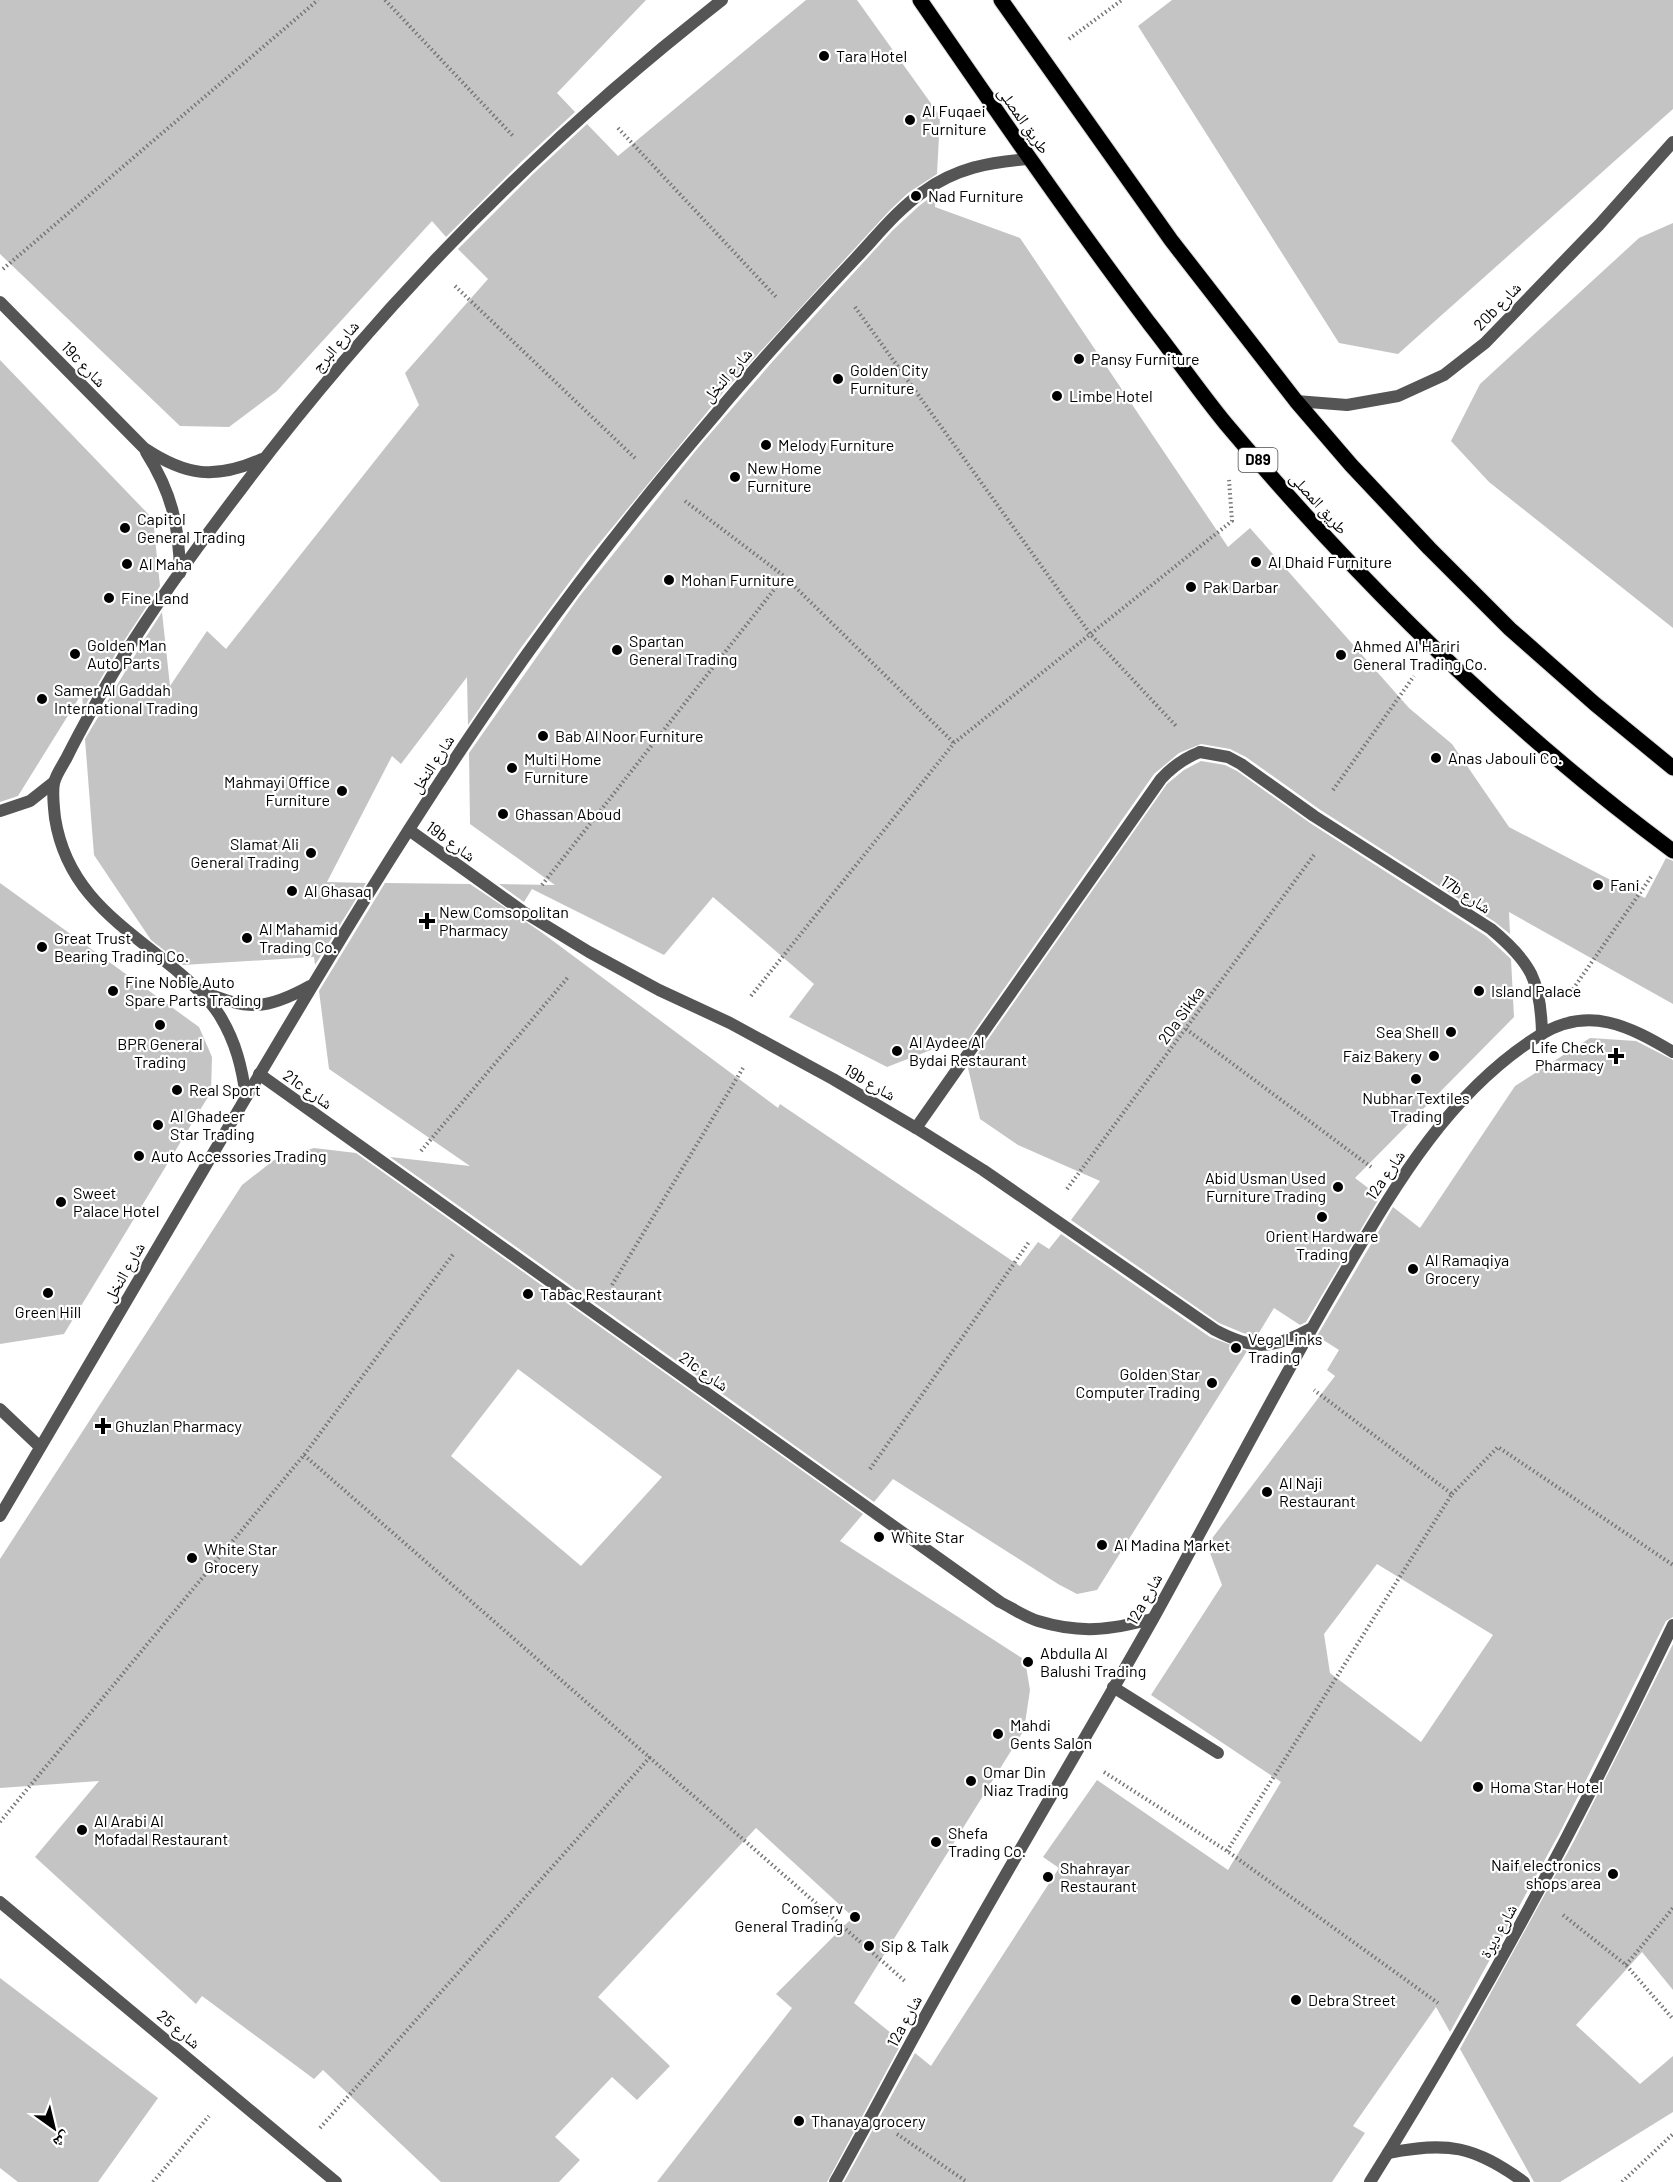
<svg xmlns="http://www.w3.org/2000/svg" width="1673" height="2182" viewBox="0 0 1673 2182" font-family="Barlow,'Noto Naskh Arabic',sans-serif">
<rect width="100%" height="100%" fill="#fff"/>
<g fill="#c4c4c4" fill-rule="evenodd">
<path d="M0,0H646L557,93L575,112L521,162L446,237L432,221L277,391L229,427L180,426L0,254Z"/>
<path d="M806,0H857L940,116L937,174L908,193L890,210L726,389L588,557L520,649L468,725L467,677L401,764L392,756L327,882L366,883L315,965L314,957L183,965L151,940L94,855L85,739L144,640L162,612L170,686L207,631L226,649L419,405L405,373L488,279L458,249L533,174L587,124L618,156Z"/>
<path d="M1172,0H1673V109L1398,354L1339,343L1138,26Z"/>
<path d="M936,193L935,207L1020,238L1228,547L1250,528L1409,708L1452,744L1509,827L1645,898L1666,858L1673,861V1004L1509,912L1510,934L1495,922L1319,809L1246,757L1230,749L1201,744L1179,753L1154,774L964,1046L962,1038L887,1067L789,1017L814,984L713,897L664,955L532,889L524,902L499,884L555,885L470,824L469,753L579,597L697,449L773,361L893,230L919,206Z"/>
<path d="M1673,223V628L1489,482L1451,441L1480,384L1639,238Z"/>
<path d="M0,360L153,519L160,586L116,653L83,709L82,693L18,796L0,802Z"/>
<path d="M1201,761L1225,765L1237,771L1310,823L1486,936L1511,959L1514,1017L1355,1178L1380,1197L1306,1322L1300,1325L1274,1308L1257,1336L1243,1333L1219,1323L1071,1220L1100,1181L1018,1145L980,1119L968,1068L1167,784L1184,770Z"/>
<path d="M0,883L199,1027L212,1057L211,1092L64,1334L0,1344Z"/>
<path d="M385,883L470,884L541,932L778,1108L780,1104L1020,1266L1038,1242L1049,1249L1061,1234L1210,1337L1247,1351L1097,1590L1077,1594L1058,1584L893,1479L874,1502L390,1157L470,1166L329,1069L319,991Z"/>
<path d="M1590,1038L1636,1041L1673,1060V1617L1666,1621L1559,1834L1450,2032L1436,2007L1353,2126L1365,2133L1332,2182H844L915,2053L931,2066L1059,1868L1043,1857L1097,1780L1228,1870L1281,1782L1151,1695L1222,1585L1207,1545L1335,1376L1327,1370L1339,1350L1317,1336L1393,1207L1420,1228L1515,1086ZM1377,1564L1493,1635L1421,1742L1330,1673L1324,1634Z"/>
<path d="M314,1148L356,1153L863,1514L840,1541L1025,1660L1030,1690L1024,1730L854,2003L902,2042L827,2182H657L792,2008L776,1994L853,1917L756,1828L598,1997L670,2066L637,2100L612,2077L555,2137L580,2160L559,2182H441L323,2070L314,2079L202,1996L196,2004L35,1857L99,1781L0,1788V1559L242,1185L274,1160ZM518,1369L662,1477L581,1566L451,1456Z"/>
<path d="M1673,1644V1990L1642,1952L1576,2025L1640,2084L1673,2056V2112L1560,2182H1534L1460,2049L1574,1841Z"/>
<path d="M0,1978L158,2098L98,2182H18L0,2168Z"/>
</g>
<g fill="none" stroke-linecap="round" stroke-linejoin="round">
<g stroke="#dbdbdb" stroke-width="17">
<g id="primary">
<path d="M920,0C995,109 1070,218 1149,323C1175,356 1199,391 1226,424C1359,582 1507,728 1673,851"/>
<path d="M1001,0L1171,240L1296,401L1351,465L1429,548L1510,629L1595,704L1673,768"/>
</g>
</g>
<g stroke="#777" stroke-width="4" stroke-dasharray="1.5 3" stroke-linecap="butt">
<path d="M385,0L514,137"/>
<path d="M1069,39L1122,0"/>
<path d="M618,128L777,298"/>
<path d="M3,269L318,0"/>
<path d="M455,286L636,459"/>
<path d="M855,307L1091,635L1177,727"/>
<path d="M685,501L784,576L954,743"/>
<path d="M1333,790L1414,676"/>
<path d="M542,885L784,577"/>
<path d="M1573,989L1651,877"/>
<path d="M751,996L954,743L1232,521L1229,480"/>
<path d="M1186,1029L1371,1167"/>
<path d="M421,1151L569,976"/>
<path d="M1067,1189L1314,855"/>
<path d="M612,1285L743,1068"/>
<path d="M304,1455L906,1982"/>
<path d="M870,1469L1029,1242"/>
<path d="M1452,1494L1498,1447L1673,1565"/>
<path d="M1104,1772L1227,1851L1438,2003"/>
<path d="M0,1822L304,1455L454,1253"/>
<path d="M1227,1851L1452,1494L1314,1390"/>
<path d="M1563,1915L1626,1965L1673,2019"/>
<path d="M1626,1965L1673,1908"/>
<path d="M320,2128L650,1757"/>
<path d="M897,2134L967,2182"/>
<path d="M153,2182L209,2116"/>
<path d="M1622,2182L1673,2134"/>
</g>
<g stroke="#555" stroke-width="12">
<path d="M916,1128L1161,779C1173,766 1184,758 1200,752"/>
<path d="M1113,1687L1218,1753"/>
</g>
<g stroke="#555" stroke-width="12">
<path d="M0,302L144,448C186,476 215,480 262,459"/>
<path d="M1296,401L1347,405L1398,396L1444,375L1485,343L1599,225L1673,142"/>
<path d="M146,452C172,493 179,525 180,573"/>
<path d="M1200,752L1228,757L1241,764L1314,816L1491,929C1531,962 1541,981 1542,1034"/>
<path d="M0,811L30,801L54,782"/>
<path d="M409,830L522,911L589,952L659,990L730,1023L833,1079L916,1128L983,1170L1215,1330C1253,1350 1272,1350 1310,1329"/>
<path d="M202,991C247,1011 267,1010 310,986"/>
<path d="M259,1074L1000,1602C1012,1608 1025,1617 1038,1621C1081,1634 1110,1630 1152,1619"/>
<path d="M246,1097C242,1068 236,1042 220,1016C209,998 192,984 176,970C122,925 67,894 55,818C54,808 52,793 54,783C56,774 63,765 67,757C84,723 103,690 123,657C159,599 200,543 242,488C380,305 541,141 722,0"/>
<path d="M0,1409L40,1447"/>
<path d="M0,1516C75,1388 150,1260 225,1133C321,970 417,808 527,654C586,571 649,492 715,415C760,361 807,310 855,259C876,237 897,210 923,192C956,168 989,162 1029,159"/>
<path d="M0,1902L336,2182"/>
<path d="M1388,2153C1448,2141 1474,2146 1524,2182"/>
<path d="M835,2182C868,2123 899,2063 932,2004C1004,1875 1080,1748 1153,1619C1214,1509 1271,1398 1334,1290C1390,1195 1444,1095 1540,1035C1589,1005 1629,1026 1673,1052"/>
<path d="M1370,2182C1482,2003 1582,1815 1673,1625"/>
</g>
<use href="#primary" stroke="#000" stroke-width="15"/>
</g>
<g fill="#000" stroke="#fff" stroke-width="2">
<circle cx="824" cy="56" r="6"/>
<circle cx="910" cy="120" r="6"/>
<circle cx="916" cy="196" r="6"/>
<circle cx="1079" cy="359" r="6"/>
<circle cx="838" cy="379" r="6"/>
<circle cx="1057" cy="396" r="6"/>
<circle cx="766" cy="445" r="6"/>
<circle cx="735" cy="477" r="6"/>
<circle cx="125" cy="528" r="6"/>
<circle cx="1256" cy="562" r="6"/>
<circle cx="127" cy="564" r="6"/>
<circle cx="669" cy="580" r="6"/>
<circle cx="1191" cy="587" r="6"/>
<circle cx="109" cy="598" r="6"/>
<circle cx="617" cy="650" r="6"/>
<circle cx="75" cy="654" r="6"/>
<circle cx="1341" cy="655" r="6"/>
<circle cx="42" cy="699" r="6"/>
<circle cx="543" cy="736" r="6"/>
<circle cx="1436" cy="758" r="6"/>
<circle cx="512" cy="768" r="6"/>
<circle cx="342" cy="791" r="6"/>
<circle cx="503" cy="814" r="6"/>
<circle cx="311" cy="853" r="6"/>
<circle cx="1598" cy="885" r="6"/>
<circle cx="292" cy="891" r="6"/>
<path d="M424 912h6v6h6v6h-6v6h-6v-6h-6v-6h6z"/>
<circle cx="247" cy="938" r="6"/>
<circle cx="42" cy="947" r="6"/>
<circle cx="113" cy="991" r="6"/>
<circle cx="1479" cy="991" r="6"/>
<circle cx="160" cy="1025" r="6"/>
<circle cx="1451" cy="1032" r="6"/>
<circle cx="897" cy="1051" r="6"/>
<circle cx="1434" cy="1056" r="6"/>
<path d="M1613 1047h6v6h6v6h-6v6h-6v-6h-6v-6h6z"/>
<circle cx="1416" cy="1079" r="6"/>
<circle cx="177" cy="1090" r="6"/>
<circle cx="158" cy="1125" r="6"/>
<circle cx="139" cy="1156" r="6"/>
<circle cx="1338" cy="1187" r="6"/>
<circle cx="61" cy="1202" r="6"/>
<circle cx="1322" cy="1217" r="6"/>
<circle cx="1413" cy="1269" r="6"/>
<circle cx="48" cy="1293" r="6"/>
<circle cx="528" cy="1294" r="6"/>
<circle cx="1236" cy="1348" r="6"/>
<circle cx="1212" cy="1383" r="6"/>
<path d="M100 1417h6v6h6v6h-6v6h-6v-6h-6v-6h6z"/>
<circle cx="1267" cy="1492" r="6"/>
<circle cx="879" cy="1537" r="6"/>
<circle cx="1102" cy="1545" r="6"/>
<circle cx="192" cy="1558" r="6"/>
<circle cx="1028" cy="1662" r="6"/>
<circle cx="998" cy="1734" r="6"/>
<circle cx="971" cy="1781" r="6"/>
<circle cx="1478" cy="1787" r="6"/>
<circle cx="82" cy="1830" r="6"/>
<circle cx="936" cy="1842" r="6"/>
<circle cx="1613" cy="1874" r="6"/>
<circle cx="1048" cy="1877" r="6"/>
<circle cx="855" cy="1917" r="6"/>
<circle cx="869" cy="1946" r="6"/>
<circle cx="1296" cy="2000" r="6"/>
<circle cx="799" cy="2121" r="6"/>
</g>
<g text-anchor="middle" stroke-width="4.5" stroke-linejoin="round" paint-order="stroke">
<rect fill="#fff" stroke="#4c4c4c" stroke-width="1.5" x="1238.5" y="448" width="39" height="24" rx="4.5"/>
<g font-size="15" font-weight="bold" fill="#000">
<text x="1258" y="465">D89</text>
</g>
<g font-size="16" fill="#000" stroke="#fff" text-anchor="start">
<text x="836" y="62">Tara Hotel</text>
<text x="922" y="117">Al Fuqaei<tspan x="922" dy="18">Furniture</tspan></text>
<text x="928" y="202">Nad Furniture</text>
<text x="1091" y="365">Pansy Furniture</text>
<text x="850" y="376">Golden City<tspan x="850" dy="18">Furniture</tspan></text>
<text x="1069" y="402">Limbe Hotel</text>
<text x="778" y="451">Melody Furniture</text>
<text x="747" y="474">New Home<tspan x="747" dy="18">Furniture</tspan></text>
<text x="137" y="525">Capitol<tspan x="137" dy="18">General Trading</tspan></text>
<text x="1268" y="568">Al Dhaid Furniture</text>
<text x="139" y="570">Al Maha</text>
<text x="681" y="586">Mohan Furniture</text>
<text x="1203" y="593">Pak Darbar</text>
<text x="121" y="604">Fine Land</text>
<text x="629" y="647">Spartan<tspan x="629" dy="18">General Trading</tspan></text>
<text x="87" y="651">Golden Man<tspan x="87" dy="18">Auto Parts</tspan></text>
<text x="1353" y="652">Ahmed Al Hariri<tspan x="1353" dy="18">General Trading Co.</tspan></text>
<text x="54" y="696">Samer Al Gaddah<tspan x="54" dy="18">International Trading</tspan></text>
<text x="555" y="742">Bab Al Noor Furniture</text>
<text x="1448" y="764">Anas Jabouli Co.</text>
<text x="524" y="765">Multi Home<tspan x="524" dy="18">Furniture</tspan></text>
<text x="330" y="788" text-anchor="end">Mahmayi Office<tspan x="330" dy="18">Furniture</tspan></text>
<text x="515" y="820">Ghassan Aboud</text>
<text x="299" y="850" text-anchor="end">Slamat Ali<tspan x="299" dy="18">General Trading</tspan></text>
<text x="1610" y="891">Fani</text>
<text x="304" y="897">Al Ghasaq</text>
<text x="439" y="918">New Comsopolitan<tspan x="439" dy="18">Pharmacy</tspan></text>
<text x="259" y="935">Al Mahamid<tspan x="259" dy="18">Trading Co.</tspan></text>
<text x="54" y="944">Great Trust<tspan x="54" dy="18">Bearing Trading Co.</tspan></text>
<text x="125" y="988">Fine Noble Auto<tspan x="125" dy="18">Spare Parts Trading</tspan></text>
<text x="1491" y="997">Island Palace</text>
<text x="1439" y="1038" text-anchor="end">Sea Shell</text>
<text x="909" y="1048">Al Aydee Al<tspan x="909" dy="18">Bydai Restaurant</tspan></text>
<text x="160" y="1050" text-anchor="middle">BPR General<tspan x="160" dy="18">Trading</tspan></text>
<text x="1604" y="1053" text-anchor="end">Life Check<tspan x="1604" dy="18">Pharmacy</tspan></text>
<text x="1422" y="1062" text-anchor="end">Faiz Bakery</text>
<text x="189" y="1096">Real Sport</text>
<text x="1416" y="1104" text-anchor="middle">Nubhar Textiles<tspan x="1416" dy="18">Trading</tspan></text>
<text x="170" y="1122">Al Ghadeer<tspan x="170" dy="18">Star Trading</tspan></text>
<text x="151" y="1162">Auto Accessories Trading</text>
<text x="1326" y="1184" text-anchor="end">Abid Usman Used<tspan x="1326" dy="18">Furniture Trading</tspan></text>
<text x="73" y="1199">Sweet<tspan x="73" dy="18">Palace Hotel</tspan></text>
<text x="1322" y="1242" text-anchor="middle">Orient Hardware<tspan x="1322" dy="18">Trading</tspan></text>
<text x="1425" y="1266">Al Ramaqiya<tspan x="1425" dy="18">Grocery</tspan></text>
<text x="540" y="1300">Tabac Restaurant</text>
<text x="48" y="1318" text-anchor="middle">Green Hill</text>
<text x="1248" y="1345">Vega Links<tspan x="1248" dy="18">Trading</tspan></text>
<text x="1200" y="1380" text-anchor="end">Golden Star<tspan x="1200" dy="18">Computer Trading</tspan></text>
<text x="115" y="1432">Ghuzlan Pharmacy</text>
<text x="1279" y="1489">Al Naji<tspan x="1279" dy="18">Restaurant</tspan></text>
<text x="891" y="1543">White Star</text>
<text x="1114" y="1551">Al Madina Market</text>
<text x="204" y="1555">White Star<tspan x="204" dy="18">Grocery</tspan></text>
<text x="1040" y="1659">Abdulla Al<tspan x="1040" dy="18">Balushi Trading</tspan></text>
<text x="1010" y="1731">Mahdi<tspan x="1010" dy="18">Gents Salon</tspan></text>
<text x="983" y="1778">Omar Din<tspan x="983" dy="18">Niaz Trading</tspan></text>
<text x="1490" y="1793">Homa Star Hotel</text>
<text x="94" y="1827">Al Arabi Al<tspan x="94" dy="18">Mofadal Restaurant</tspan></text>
<text x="948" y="1839">Shefa<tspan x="948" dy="18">Trading Co.</tspan></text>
<text x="1601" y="1871" text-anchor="end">Naif electronics<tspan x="1601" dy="18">shops area</tspan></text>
<text x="1060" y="1874">Shahrayar<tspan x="1060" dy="18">Restaurant</tspan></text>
<text x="843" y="1914" text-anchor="end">Comserv<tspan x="843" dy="18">General Trading</tspan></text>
<text x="881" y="1952">Sip &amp; Talk</text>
<text x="1308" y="2006">Debra Street</text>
<text x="811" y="2127">Thanaya grocery</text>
</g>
<g font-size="16" fill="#000" stroke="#fff">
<text transform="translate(1024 120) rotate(55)" y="6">طريق المصلى</text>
<text transform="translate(1497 306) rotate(-46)" y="6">20b شارع</text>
<text transform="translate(335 346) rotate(-49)" y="6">شارع البرج</text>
<text transform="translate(84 364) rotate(46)" y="6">19c شارع</text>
<text transform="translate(727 375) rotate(-49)" y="6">شارع النخل</text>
<text transform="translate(1319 503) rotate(48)" y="6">طريق المصلى</text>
<text transform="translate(432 764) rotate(-57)" y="6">شارع النخل</text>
<text transform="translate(451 841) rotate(36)" y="6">19b شارع</text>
<text transform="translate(1466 894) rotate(33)" y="6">17b شارع</text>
<text transform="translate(1181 1015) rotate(-54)" y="6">20a Sikka</text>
<text transform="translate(870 1082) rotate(30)" y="6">19b شارع</text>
<text transform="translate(308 1089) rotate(35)" y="6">21c شارع</text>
<text transform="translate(1385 1175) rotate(-56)" y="6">12a شارع</text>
<text transform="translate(124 1272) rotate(-60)" y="6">شارع النخل</text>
<text transform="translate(704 1371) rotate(35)" y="6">21c شارع</text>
<text transform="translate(1144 1599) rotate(-61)" y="6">12a شارع</text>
<text transform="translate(1498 1931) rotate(-61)" y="6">شارع ديرة</text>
<text transform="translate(904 2021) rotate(-62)" y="6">12a شارع</text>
<text transform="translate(179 2029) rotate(40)" y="6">شارع 25</text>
</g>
</g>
<g transform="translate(54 2128) rotate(146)" stroke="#ffffff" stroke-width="4.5" paint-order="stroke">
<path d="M0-4.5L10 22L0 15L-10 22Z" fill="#000000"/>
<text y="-9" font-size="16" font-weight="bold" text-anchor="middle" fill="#000000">ش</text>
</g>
</svg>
